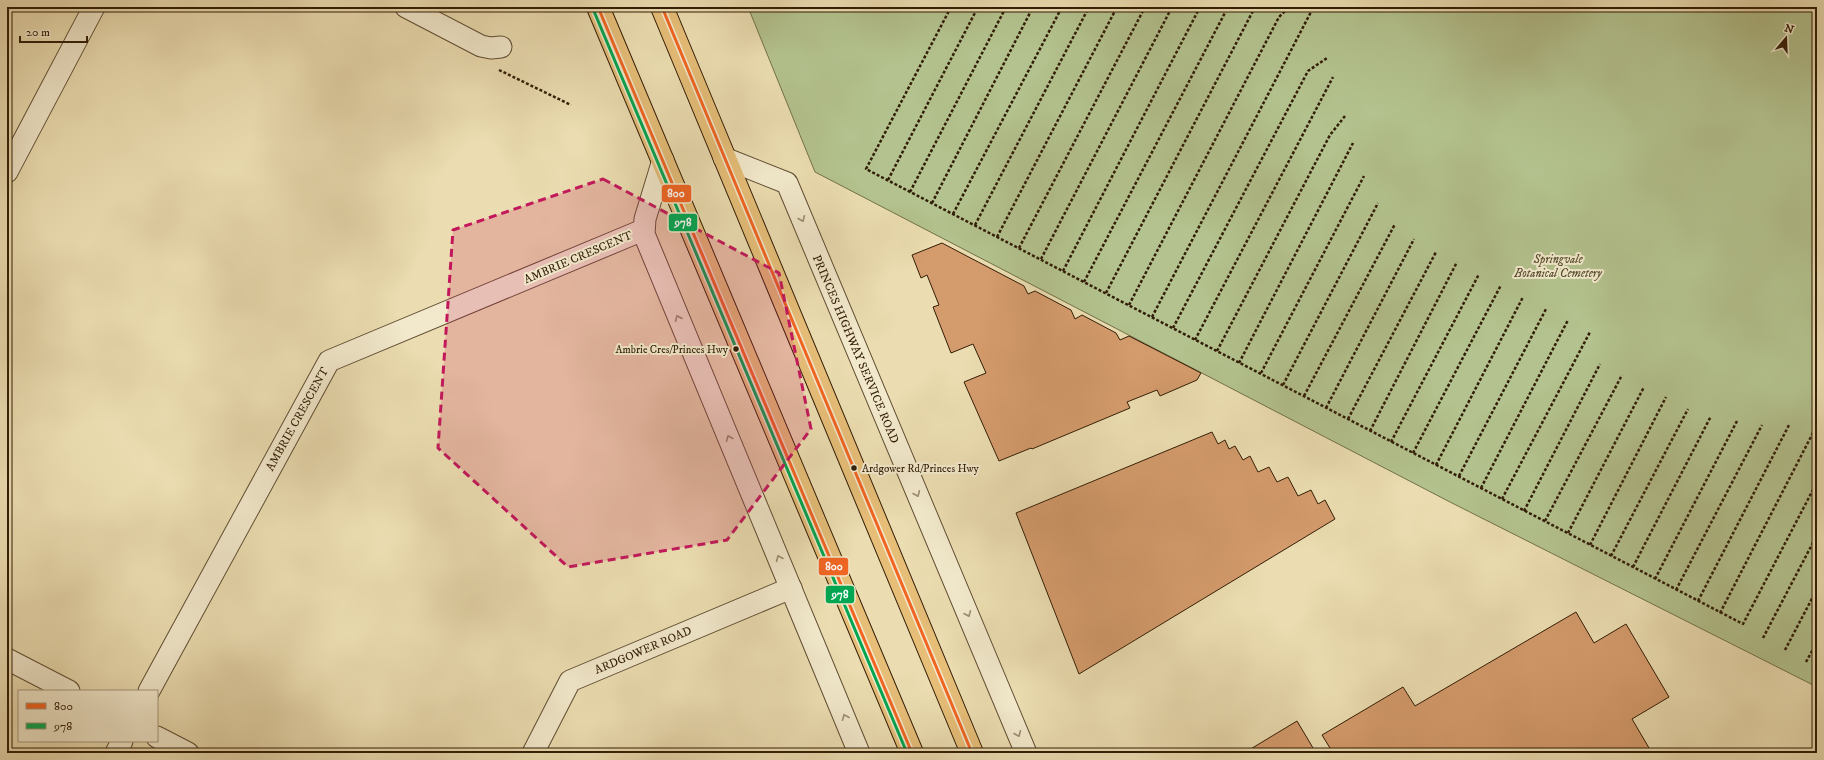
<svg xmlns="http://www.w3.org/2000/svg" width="1824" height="760" viewBox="0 0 1824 760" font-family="'IM FELL DW Pica',serif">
<rect width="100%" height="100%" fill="#ebddb1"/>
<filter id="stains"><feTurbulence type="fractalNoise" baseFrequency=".005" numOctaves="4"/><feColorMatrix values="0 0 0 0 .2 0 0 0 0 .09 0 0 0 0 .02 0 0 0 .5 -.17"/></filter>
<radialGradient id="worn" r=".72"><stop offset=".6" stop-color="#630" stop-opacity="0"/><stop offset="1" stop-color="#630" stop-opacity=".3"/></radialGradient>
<path fill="#b3c28e" stroke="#72704a" d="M748,7H1817V687L1450,502L815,172Z"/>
<g fill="#d49b6c" stroke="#321d07">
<path d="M942,243L1024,286L1028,294L1035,291L1071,310L1075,319L1082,315L1116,333L1120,340L1129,336L1201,373L1197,380L1160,396L1157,390L1127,402L1130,408L1032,449L1031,448L999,461L964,382L986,373L973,344L951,353L933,307L939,305L927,275L921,278L912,255Z"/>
<path d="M1212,432L1218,444L1225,440L1229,449L1235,446L1243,460L1250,456L1258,472L1269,467L1277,482L1288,477L1298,496L1311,490L1318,504L1325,500L1335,519L1079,674L1016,513Z"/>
<path d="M1576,612L1594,643L1626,624L1669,697L1632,719L1652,753H1333L1322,735L1403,687L1415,706Z"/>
<path d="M1297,721L1316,753H1244Z"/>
</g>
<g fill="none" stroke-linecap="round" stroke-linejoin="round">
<g stroke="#604d32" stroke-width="23">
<g id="minor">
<path d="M406,7L481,46L491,48L501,47"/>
<path d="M724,158L787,183L1026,753"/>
<path d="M663,160L645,219L644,234L859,753"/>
<path d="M7,172L94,7"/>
<path d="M7,659L69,691"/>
<path d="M149,691L329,361L643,230"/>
<path d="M157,737L188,753"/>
<path d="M116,753L122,741"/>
<path d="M533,753L570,681L791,588"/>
</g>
</g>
<g stroke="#321d07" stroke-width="24">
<g id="trunk">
<path d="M598,7L912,753"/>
<path d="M662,7L972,753"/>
</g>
</g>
<g stroke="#321d07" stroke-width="2.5" stroke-dasharray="3 2" stroke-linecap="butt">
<path d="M951,7L866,169L1743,624L1817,482"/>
<path d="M499,70L571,105"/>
<path d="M888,180L978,7"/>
<path d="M910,192L1006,7"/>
<path d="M932,203L1033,7"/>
<path d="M953,214L1062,7"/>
<path d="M975,225L1089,7"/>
<path d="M997,237L1117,7"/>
<path d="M1019,248L1145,7"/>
<path d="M1041,259L1172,7"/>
<path d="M1063,271L1200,7"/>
<path d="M1084,282L1228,7"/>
<path d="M1106,293L1255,7"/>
<path d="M1129,305L1279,17L1289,7"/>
<path d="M1152,317L1312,10"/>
<path d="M1173,328L1308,71L1327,58"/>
<path d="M1195,340L1333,77"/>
<path d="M1217,351L1330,135L1345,116"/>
<path d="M1239,363L1353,143"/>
<path d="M1261,373L1364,176"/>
<path d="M1283,385L1378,203"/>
<path d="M1304,396L1395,224"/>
<path d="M1326,408L1414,239"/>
<path d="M1348,419L1436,252"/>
<path d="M1370,431L1457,262"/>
<path d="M1391,442L1479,274"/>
<path d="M1413,453L1501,285"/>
<path d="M1436,465L1523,297"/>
<path d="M1459,476L1546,309"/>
<path d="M1481,488L1568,320"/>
<path d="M1502,499L1590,332"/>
<path d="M1524,511L1600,364"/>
<path d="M1545,521L1622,375"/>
<path d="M1568,533L1644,387"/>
<path d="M1590,545L1666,397"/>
<path d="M1611,556L1688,409"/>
<path d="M1633,567L1711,416"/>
<path d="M1655,579L1737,421"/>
<path d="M1676,590L1762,425"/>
<path d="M1698,601L1789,425"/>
<path d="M1720,613L1817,425"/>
<path d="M1763,638L1817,535"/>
<path d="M1785,650L1817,589"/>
<path d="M1806,662L1817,642"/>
</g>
<use href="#minor" stroke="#f2e9cc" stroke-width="21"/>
<use href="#trunk" stroke="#e6be78" stroke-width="22"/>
<g stroke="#f2e9cc" stroke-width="6">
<g id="bus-1">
<path d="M598,7L912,753"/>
<path d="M662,7L972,753"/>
</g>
</g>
<g stroke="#f2e9cc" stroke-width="6">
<path id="bus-2" d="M593,9L907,753"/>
</g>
<use href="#bus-1" stroke="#f26522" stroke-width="3"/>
<use href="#bus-2" stroke="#00a651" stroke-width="3"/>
</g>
<defs><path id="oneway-chevron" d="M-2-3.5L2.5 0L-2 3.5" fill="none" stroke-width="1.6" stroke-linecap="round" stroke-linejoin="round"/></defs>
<g stroke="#9c8d73">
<use href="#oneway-chevron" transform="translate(802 219) rotate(67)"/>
<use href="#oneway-chevron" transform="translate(678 318) rotate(-113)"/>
<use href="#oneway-chevron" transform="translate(729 438) rotate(-113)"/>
<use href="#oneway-chevron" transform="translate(917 494) rotate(67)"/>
<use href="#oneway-chevron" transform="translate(779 558) rotate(-113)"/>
<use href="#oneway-chevron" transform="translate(968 614) rotate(67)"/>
<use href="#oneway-chevron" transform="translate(845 717) rotate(-112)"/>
<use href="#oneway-chevron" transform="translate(1018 734) rotate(67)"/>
</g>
<path fill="#c2185b" fill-opacity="0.2" stroke="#c2185b" stroke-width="3" stroke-dasharray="8 5" stroke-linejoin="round" d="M603,179L779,273L811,429L727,540L568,567L438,448L453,230Z"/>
<g fill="#321d07" stroke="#f2e9cc" stroke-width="1.5">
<circle cx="736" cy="349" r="3.5"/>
<circle cx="854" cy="468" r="3.5"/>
</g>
<g text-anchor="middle" stroke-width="4" stroke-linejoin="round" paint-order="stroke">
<g font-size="11" fill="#321d07" stroke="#f2e9cc" text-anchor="end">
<text x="728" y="353">Ambrie Cres/Princes Hwy</text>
<text x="862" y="472" text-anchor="start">Ardgower Rd/Princes Hwy</text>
</g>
<g font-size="12" fill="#321d07" stroke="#f2e9cc">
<text transform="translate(578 257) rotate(-23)" y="4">AMBRIE CRESCENT</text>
<text transform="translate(856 349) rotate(67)" y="4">PRINCES HIGHWAY SERVICE ROAD</text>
<text transform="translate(297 419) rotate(-61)" y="4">AMBRIE CRESCENT</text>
<text transform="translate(643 650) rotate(-23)" y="4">ARDGOWER ROAD</text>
</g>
<g font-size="12" font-style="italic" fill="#594f30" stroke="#f2e9cc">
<text x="1558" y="263">Springvale<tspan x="1558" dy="14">Botanical Cemetery</tspan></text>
</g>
</g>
<g stroke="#f2e9cc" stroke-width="1.5">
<rect x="661" y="184" width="31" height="19" rx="4" fill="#f26522"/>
<rect x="668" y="213" width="30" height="19" rx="4" fill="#00a651"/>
<rect x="818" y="557" width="31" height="19" rx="4" fill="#f26522"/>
<rect x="825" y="585" width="30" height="19" rx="4" fill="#00a651"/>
</g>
<g font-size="11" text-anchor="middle" font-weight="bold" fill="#fff">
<text x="676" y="197">800</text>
<text x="683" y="226">978</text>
<text x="834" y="570">800</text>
<text x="840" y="598">978</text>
</g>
<rect width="1824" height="760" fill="none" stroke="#ebddb1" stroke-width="24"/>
<rect x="8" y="8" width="1808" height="744" fill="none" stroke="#321d07" stroke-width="2"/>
<rect x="12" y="12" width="1800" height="736" fill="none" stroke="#321d07"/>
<rect x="18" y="690" width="140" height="52" fill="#f2e9cc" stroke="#a5977d"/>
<rect x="26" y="703" width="20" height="6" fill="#f26522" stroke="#a5977d"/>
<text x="54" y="710" font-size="12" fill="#321d07">800</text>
<rect x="26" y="723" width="20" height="6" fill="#00a651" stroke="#a5977d"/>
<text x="54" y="730" font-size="12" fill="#321d07">978</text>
<g transform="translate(1786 38) rotate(19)" stroke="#f2e9cc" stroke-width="3" paint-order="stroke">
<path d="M0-3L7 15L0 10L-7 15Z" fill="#321d07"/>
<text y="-6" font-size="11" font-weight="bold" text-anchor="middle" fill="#321d07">N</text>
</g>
<path d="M20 36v6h67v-6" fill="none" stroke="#321d07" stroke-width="2"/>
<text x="26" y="36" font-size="12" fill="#321d07" stroke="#f2e9cc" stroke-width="3" paint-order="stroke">20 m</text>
<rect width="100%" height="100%" filter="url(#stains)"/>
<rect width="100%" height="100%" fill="url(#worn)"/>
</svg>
